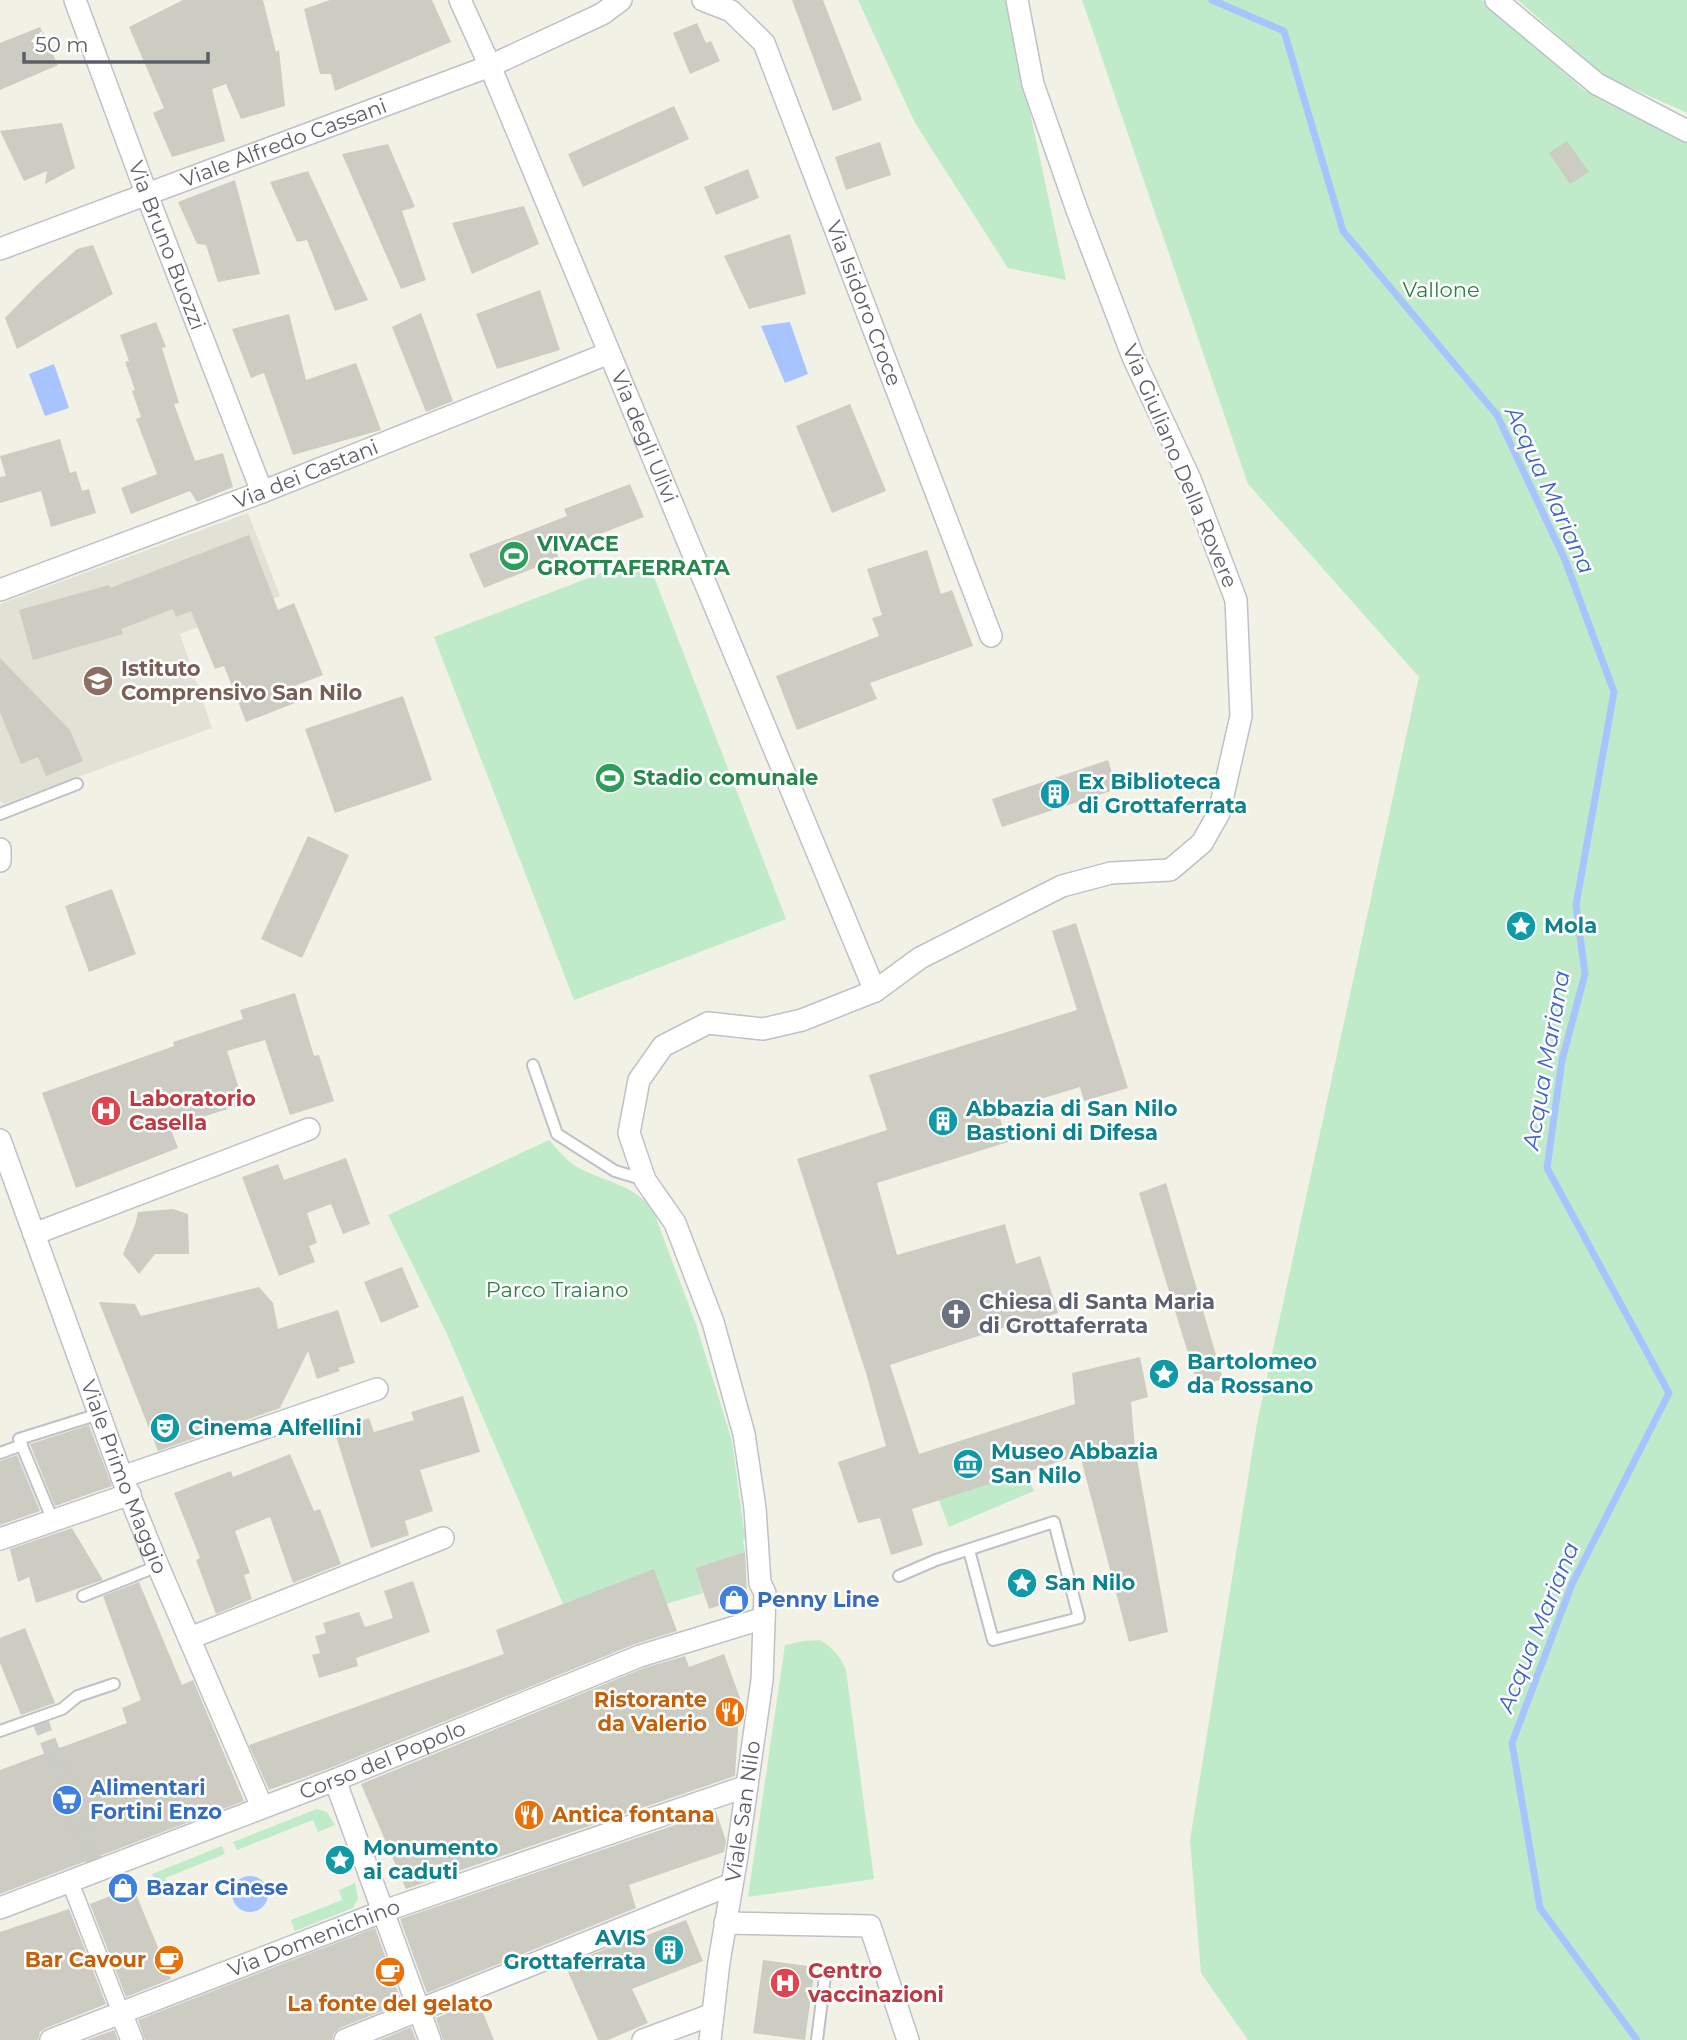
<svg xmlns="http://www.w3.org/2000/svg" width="1687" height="2040" viewBox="0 0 1687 2040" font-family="Montserrat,sans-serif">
<rect width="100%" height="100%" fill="#f1f1e6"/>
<path fill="#e1e1d5" d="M248,513L280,596L180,634L212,728L4,804L0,801V604Z"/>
<g fill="#c0ebca">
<path d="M858,0H1006L1066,280L1008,268L915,123Z"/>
<path d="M1082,0H1482L1584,90L1687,135V2040H1248L1201,1973L1190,1840L1257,1423L1419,677L1248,484Z"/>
<path d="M1518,0H1687V113L1602,75Z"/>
<path d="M646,556L786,919L574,1000L434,637Z"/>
<path d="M549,1140C558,1150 566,1160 577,1167C604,1182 634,1184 653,1210L696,1324L732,1441L744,1530L747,1538L743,1540L745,1552L695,1568L703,1593L666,1604L564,1606L447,1334L388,1215Z"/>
<path d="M1027,1472L1034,1491L949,1527L939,1500Z"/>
<path d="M820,1640C833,1648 840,1656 846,1670L874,1879L748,1897L785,1645L803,1641Z"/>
<path d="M317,1809L327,1812L335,1825L318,1832L313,1820L237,1850L233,1842Z"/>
<path d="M222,1846L225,1854L165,1878L169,1889L159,1892L152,1874Z"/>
<path d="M355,1883L358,1899L353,1908L295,1931L291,1920L342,1900L339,1890Z"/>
</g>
<g fill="#a8c4ff">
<path d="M790,322L808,374L785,383L761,326Z"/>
<path d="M54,364L69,408L45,416L29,374Z"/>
<circle cx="250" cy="1894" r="18"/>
</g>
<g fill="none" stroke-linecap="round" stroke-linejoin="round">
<path stroke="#a8c4ff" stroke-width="7" d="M1212,0L1284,31L1343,231L1497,415L1565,560L1614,692L1576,905L1585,974L1562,1060L1547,1168L1669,1393L1572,1584L1512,1743L1540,1908L1637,2040"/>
</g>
<g fill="#ccccc3">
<path d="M183,0H263L276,52L279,50L285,106L241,119L226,84L212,89L225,141L172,157L153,113L164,108L129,27Z"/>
<path d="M330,0H432L451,42L335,91L331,74H320L304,9Z"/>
<path d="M792,0H823L862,100L833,111Z"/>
<path d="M697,23L706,43L711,41L720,61L690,74L673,33Z"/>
<path d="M40,27L58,65L0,90V43Z"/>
<path d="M674,106L689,139L583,187L568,154Z"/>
<path d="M62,123L75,168L45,184L47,171L24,181L0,131Z"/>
<path d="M1567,141L1589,172L1570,184L1549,153Z"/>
<path d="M880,142L891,175L846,190L835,157Z"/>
<path d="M388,144L415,207L402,211L426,280L401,289L342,154Z"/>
<path d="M748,169L759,198L716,215L704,187Z"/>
<path d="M308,171L368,300L335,311L307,240L297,242L270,182Z"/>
<path d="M235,180L260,274L218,282L206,245L197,244L178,202Z"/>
<path d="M524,206L539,244L472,274L452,223Z"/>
<path d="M790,234L806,294L749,309L724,256Z"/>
<path d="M93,245L113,294L17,349L5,318L37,285L77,249Z"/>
<path d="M540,290L560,350L497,369L476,314Z"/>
<path d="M421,313L453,401L426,412L392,327Z"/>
<path d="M289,314L306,380L356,363L381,430L293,455L264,373L251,378L232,329Z"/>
<path d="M156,322L166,347L162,348L179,403L174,404L195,461L223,453L233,487L197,502L190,491L131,514L121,488L157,474L136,419L141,417L132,391L135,390L125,362L129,361L120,335Z"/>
<path d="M850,404L886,491L832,513L796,426Z"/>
<path d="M60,439L70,473L76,471L82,491L89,489L96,513L51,527L41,491L0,503V477L6,476L0,456Z"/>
<path d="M630,484L644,517L556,551L559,558L484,588L469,554L567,516L564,509Z"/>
<path d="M249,535L278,610L294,603L323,675L289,688L295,703L246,722L224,666L215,669L191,611L176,617L173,609L121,629L123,634L33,660L19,610L109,585L110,588Z"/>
<path d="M927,550L941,594L952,590L973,646L870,683L877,699L797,730L776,676L879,636L872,618L882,615L867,569Z"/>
<path d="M0,658L70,730L83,761L46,776L38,757L21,764L0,712Z"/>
<path d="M403,696L432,780L335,813L305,729Z"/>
<path d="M1108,760L1117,789L1002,827L992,799Z"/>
<path d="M308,836L349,855L302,958L261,939Z"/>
<path d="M112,889L136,954L89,972L65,906Z"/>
<path d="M1076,923L1128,1088L1084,1101L1080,1087L998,1112L1008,1142L877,1183L897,1255L1005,1224L1016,1264L1040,1256L1058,1313L1010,1328L1009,1326L890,1365L919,1454L1075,1404L1072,1373L1140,1357L1148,1397L1131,1402L1135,1448L1168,1632L1129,1642L1080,1455L912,1509L923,1545L891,1555L880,1518L858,1523L838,1462L886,1446L866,1373L797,1159L887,1130L869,1075L1077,1010L1052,931Z"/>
<path d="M295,993L314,1056L319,1055L334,1101L290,1115L265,1040L227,1051L244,1104L170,1127L178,1148L76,1188L42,1093L174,1046L173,1042L243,1019L240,1010Z"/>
<path d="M346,1158L370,1224L343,1234L331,1204L307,1213L317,1243L309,1246L315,1262L279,1276L242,1177L278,1164L284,1180Z"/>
<path d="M1166,1183L1223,1379L1198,1386L1139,1193Z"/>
<path d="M173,1209L188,1214L189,1254H155L139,1274L123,1254L135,1225L138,1212Z"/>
<path d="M402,1267L419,1307L381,1323L364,1282Z"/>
<path d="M259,1287L273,1303L278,1329L338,1310L355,1363L338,1368L340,1371L317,1379L308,1351L280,1408L158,1451L99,1302L135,1304L141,1316Z"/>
<path d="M463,1396L480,1452L420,1470L433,1511L405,1521L409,1535L371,1548L334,1430L369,1418L374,1432L414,1420L411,1412Z"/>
<path d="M89,1425L112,1486L55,1506L30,1444Z"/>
<path d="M290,1454L314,1511L320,1509L341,1564L293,1583L270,1517L235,1531L250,1573L244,1575L252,1599L216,1614L196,1560L200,1558L174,1493L231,1471L233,1477Z"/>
<path d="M17,1455L40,1511L0,1525V1461Z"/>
<path d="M72,1528L103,1580L36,1603L29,1577L18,1582L10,1549Z"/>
<path d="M745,1552L747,1596L709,1609L695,1568Z"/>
<path d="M654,1569L677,1631L635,1644L330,1768L269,1790L249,1745L504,1654L496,1630Z"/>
<path d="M413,1581L430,1632L356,1658L358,1666L319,1678L312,1655L320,1653L315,1636L326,1633L323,1623L359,1612L365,1627L393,1618L384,1591Z"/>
<path d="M139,1582L182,1685L193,1680L244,1801L0,1894V1770L127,1723L122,1708L141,1700L103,1596Z"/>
<path d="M25,1628L55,1703L21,1715L0,1663V1638Z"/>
<path d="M724,1654L740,1698L735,1776L406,1889L361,1784L644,1668L685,1656L689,1667Z"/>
<path d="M716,1811L726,1841L724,1852L629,1885L636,1908L427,1993L400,1919Z"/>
<path d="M133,1887L171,1979L126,1997L90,1904Z"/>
<path d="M69,1909L106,2004L46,2028L40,2032L38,2040H0V1932Z"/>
<path d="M686,1920L703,1961L632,1989L648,2023L608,2040H598L565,1965L645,1933V1936Z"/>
<path d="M375,1928L402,2003L340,2028L334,2033L332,2040H145L138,2020Z"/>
<path d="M763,1960L815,1967L805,2040L753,2033Z"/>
<path d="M478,2000L494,2040H443L436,2018Z"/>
<path d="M411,2027L416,2040H380Z"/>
<path d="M114,2030L118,2040H87Z"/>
</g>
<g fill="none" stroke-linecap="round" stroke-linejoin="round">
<path stroke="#ccccc6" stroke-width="16" stroke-dasharray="16 8" stroke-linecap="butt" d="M39,1718L98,1871"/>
<g stroke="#bfc1c8" stroke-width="14">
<g id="service">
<path d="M0,814L77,784"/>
<path d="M533,1065L557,1134L615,1171L645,1180"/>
<path d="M0,1453L22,1445"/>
<path d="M53,1521L19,1439L99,1414"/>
<path d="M899,1576L936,1560L1054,1522L1079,1618L993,1640L969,1550"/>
<path d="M83,1596L158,1566"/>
<path d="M0,1731L62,1709L78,1696L114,1684"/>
<path d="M817,2040L825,1976"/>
</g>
</g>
<g stroke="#bfc1c8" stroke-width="19">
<path id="pedestrian" d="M70,1882L121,2013"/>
</g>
<g stroke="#bfc1c8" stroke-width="24">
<g id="minor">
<path id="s1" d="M75,0L147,195L262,492"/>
<path id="s2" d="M460,0L490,66L875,991"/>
<path id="s3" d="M703,0L731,11L764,43L991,636"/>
<path d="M1496,0L1597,84L1687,131"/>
<path id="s4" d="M0,249L490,66L602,14L621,0"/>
<path id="s5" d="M0,590L262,492L609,353"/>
<path d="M0,849V861"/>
<path id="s6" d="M0,1140L122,1477L158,1566L262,1807"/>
<path d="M34,1234L309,1129"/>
<path d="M122,1477L377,1389"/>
<path d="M0,1539L130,1494"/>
<path d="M190,1638L443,1538"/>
<path d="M335,1780L430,2040"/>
<path id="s7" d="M0,1908L335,1780L640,1656L764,1618"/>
<path d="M725,1923L870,1926L908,2040"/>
<path d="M121,2013L132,2040"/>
<path id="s8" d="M51,2040L384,1911L747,1786"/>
<path d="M345,2040L732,1884"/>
<path d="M643,2040L713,2014"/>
<path id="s9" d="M710,2040L719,1962L737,1856L762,1680L765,1593L760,1583L755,1508L744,1434L713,1322L675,1223L645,1180L629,1133L639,1080L663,1046L708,1023L763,1029L802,1020L875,991L920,958L1062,886L1111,873L1170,870L1202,843L1219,813L1241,716L1236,600L1190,479L1133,357L1077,210L1033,84L1017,0"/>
</g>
</g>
<use href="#service" stroke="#fff" stroke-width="10"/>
<use href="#pedestrian" stroke="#fff" stroke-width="16"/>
<use href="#minor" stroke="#fff" stroke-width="21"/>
</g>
<defs>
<g id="stadium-disc" transform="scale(1.575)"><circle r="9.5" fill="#2e9e5b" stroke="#fff"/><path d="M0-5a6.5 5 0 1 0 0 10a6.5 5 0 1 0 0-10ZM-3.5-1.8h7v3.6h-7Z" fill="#fff"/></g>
<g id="school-disc" transform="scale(1.575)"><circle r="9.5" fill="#8d6e63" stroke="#fff"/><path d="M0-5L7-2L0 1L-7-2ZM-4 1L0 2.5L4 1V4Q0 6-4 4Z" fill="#fff"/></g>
<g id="building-disc" transform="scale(1.575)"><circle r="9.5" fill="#0f9aa8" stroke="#fff"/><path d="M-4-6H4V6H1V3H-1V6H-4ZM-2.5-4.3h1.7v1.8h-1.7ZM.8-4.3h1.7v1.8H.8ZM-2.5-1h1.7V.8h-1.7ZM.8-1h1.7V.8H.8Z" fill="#fff"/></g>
<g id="sight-disc" transform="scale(1.575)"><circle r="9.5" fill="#0f9aa8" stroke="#fff"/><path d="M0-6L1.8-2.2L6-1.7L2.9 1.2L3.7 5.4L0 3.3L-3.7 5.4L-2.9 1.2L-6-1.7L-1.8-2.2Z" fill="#fff"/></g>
<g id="hospital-disc" transform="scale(1.575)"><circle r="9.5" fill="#e0444e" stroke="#fff"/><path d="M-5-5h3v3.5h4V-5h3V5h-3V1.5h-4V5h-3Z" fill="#fff"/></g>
<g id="church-disc" transform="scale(1.575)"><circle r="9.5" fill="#6b7280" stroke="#fff"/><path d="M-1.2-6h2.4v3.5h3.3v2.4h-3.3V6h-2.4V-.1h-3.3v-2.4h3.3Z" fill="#fff"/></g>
<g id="theatre-disc" transform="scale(1.575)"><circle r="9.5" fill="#0f9aa8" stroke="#fff"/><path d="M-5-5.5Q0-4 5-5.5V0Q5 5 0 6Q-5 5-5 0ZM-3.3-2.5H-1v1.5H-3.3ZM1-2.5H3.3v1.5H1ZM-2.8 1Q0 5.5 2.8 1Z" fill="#fff"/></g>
<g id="museum-disc" transform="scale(1.575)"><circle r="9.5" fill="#0f9aa8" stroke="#fff"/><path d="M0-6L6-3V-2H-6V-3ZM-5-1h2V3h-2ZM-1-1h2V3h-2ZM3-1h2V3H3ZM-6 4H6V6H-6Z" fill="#fff"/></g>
<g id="shop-disc" transform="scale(1.575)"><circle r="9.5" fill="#3f7fe0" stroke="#fff"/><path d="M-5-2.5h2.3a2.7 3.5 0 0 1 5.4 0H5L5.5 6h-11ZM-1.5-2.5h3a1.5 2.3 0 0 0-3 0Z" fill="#fff"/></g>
<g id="restaurant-disc" transform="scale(1.575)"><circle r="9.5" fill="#e8710a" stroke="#fff"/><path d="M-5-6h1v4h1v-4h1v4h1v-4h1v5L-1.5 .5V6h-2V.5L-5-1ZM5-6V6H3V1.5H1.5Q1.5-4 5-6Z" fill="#fff"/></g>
<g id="supermarket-disc" transform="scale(1.575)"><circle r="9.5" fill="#3f7fe0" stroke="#fff"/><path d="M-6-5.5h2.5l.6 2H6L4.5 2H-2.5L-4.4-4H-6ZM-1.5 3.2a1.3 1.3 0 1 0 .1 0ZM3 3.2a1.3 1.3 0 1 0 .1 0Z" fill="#fff"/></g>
<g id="cafe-disc" transform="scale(1.575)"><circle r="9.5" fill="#e8710a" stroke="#fff"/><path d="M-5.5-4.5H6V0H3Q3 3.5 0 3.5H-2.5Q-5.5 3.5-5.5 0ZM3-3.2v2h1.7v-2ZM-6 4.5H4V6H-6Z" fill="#fff"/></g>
</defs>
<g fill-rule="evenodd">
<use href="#stadium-disc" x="514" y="556"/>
<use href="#school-disc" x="98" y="681"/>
<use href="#stadium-disc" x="610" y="778"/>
<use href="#building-disc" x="1055" y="794"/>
<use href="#sight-disc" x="1521" y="926"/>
<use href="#hospital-disc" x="106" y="1111"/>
<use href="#building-disc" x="943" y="1121"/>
<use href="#church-disc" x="956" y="1314"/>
<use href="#sight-disc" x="1164" y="1374"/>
<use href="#theatre-disc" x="165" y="1428"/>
<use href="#museum-disc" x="968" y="1464"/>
<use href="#sight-disc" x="1022" y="1583"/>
<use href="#shop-disc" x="734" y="1600"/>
<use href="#restaurant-disc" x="730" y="1712"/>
<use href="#supermarket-disc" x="67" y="1800"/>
<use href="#restaurant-disc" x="529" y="1815"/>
<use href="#sight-disc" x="340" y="1860"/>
<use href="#shop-disc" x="123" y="1888"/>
<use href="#building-disc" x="669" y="1950"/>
<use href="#cafe-disc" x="169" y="1960"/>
<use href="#cafe-disc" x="390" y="1972"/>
<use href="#hospital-disc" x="785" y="1983"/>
</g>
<g text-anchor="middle" stroke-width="5" stroke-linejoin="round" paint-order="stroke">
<g font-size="21" fill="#5d5f68" stroke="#fff">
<text dy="7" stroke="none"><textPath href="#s4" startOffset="303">Viale Alfredo Cassani</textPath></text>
<text dy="7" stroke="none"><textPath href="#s1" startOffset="262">Via Bruno Buozzi</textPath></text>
<text dy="7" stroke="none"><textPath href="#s3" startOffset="355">Via Isidoro Croce</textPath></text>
<text dy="7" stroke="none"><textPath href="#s2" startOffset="474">Via degli Ulivi</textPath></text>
<text transform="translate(1180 466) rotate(67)" y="7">Via Giuliano Della Rovere</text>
<text dy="7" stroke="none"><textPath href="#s5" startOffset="327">Via dei Castani</textPath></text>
<text dy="7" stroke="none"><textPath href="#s6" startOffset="359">Viale Primo Maggio</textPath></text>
<text dy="7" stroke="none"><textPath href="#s7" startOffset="410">Corso del Popolo</textPath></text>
<text dy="7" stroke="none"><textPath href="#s9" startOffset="231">Viale San Nilo</textPath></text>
<text dy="7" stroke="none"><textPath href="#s8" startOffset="282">Via Domenichino</textPath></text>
</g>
<g font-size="21" fill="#2b8143" stroke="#fff">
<text x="1441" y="297">Vallone</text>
<text x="557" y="1297">Parco Traiano</text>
</g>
<g font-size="21" font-weight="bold" fill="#27864d" stroke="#fff" text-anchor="start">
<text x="537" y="551">VIVACE<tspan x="537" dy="24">GROTTAFERRATA</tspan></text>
<text x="633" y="785">Stadio comunale</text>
</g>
<g font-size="21" font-weight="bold" fill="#785e54" stroke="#fff" text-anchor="start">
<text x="121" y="676">Istituto<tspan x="121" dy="24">Comprensivo San Nilo</tspan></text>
</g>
<g font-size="21" font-weight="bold" fill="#0d838f" stroke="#fff" text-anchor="start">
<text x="1078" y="789">Ex Biblioteca<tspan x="1078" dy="24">di Grottaferrata</tspan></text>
<text x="1544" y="933">Mola</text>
<text x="966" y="1116">Abbazia di San Nilo<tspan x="966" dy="24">Bastioni di Difesa</tspan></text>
<text x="1187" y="1369">Bartolomeo<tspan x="1187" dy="24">da Rossano</tspan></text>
<text x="188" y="1435">Cinema Alfellini</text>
<text x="991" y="1459">Museo Abbazia<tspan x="991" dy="24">San Nilo</tspan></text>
<text x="1045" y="1590">San Nilo</text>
<text x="363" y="1855">Monumento<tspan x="363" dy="24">ai caduti</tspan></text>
<text x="646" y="1945" text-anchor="end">AVIS<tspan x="646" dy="24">Grottaferrata</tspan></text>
</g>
<g font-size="21" font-weight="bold" fill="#be3a42" stroke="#fff" text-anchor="start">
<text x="129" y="1106">Laboratorio<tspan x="129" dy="24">Casella</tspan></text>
<text x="808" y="1978">Centro<tspan x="808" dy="24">vaccinazioni</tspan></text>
</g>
<g font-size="21" font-weight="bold" fill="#5b616d" stroke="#fff" text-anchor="start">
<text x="979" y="1309">Chiesa di Santa Maria<tspan x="979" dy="24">di Grottaferrata</tspan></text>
</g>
<g font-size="21" font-weight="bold" fill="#366cbe" stroke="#fff" text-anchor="start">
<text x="757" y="1607">Penny Line</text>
<text x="90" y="1795">Alimentari<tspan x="90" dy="24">Fortini Enzo</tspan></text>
<text x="146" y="1895">Bazar Cinese</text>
</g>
<g font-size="21" font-weight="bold" fill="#c56008" stroke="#fff" text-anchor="end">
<text x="707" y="1707">Ristorante<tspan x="707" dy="24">da Valerio</tspan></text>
<text x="552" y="1822" text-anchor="start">Antica fontana</text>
<text x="146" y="1967">Bar Cavour</text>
<text x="390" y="2011" text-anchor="middle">La fonte del gelato</text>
</g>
<g font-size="23" font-style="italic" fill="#3d62d0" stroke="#fff">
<text transform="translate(1550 490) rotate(65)" y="8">Acqua Mariana</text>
<text transform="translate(1546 1060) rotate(-80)" y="8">Acqua Mariana</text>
<text transform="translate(1538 1627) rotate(-68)" y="8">Acqua Mariana</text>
</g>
</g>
<path d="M24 52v10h184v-10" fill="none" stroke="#5d5f68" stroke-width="3.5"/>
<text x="35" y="52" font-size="21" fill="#5d5f68" stroke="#ffffff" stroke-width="5" paint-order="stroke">50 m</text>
</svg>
